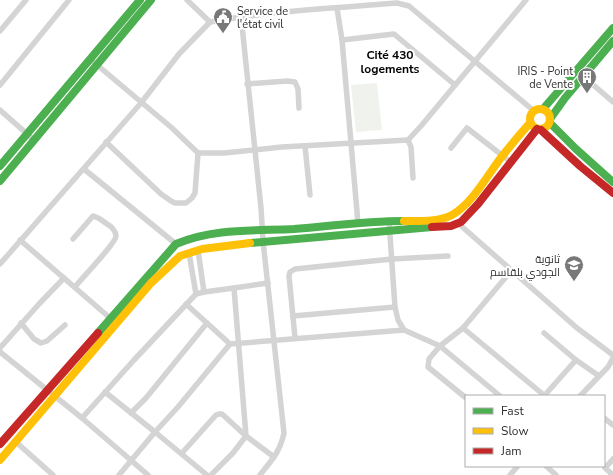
<svg xmlns="http://www.w3.org/2000/svg" width="613" height="475" viewBox="0 0 613 475" font-family="'Nunito Sans',Cairo,sans-serif">
<rect width="100%" height="100%" fill="#fff"/>
<path fill="#f0f3ed" d="M377,83L382,130L356,132L351,85Z"/>
<g fill="none" stroke-linecap="round" stroke-linejoin="round">
<g stroke="#d4d4d4" stroke-width="5.5">
<path d="M187,0L210,22C271,11 335,8 397,3L409,6L534,111"/>
<path d="M337,8L342,40L358,223"/>
<path d="M241,16L261,208L263,241L284,433C280,452 271,461 260,475"/>
<path d="M0,31L26,0"/>
<path d="M342,40L394,34L455,85"/>
<path d="M90,59L172,128L198,153H224L282,147L408,140L411,147L413,178"/>
<path d="M583,76L613,102"/>
<path d="M247,84L287,81L295,82L298,89L299,108"/>
<path d="M0,85L69,0"/>
<path d="M0,110L34,140"/>
<path d="M408,140L421,126L526,0"/>
<path d="M106,142L161,194L171,201L175,203H186L192,198L195,193L198,153"/>
<path d="M305,146L310,195"/>
<path d="M451,148L467,128L512,163"/>
<path d="M84,169L176,244"/>
<path d="M389,221L395,307L398,320L404,330"/>
<path d="M459,224L577,328L613,355"/>
<path d="M73,239L93,216C98,217 103,221 107,224C111,226 116,231 116,236C116,243 81,279 75,287"/>
<path d="M20,240L110,318"/>
<path d="M198,250L204,292"/>
<path d="M189,253L196,294"/>
<path d="M0,264L141,103L179,54L210,22"/>
<path d="M268,283L234,288L246,436L274,457"/>
<path d="M186,304L230,344"/>
<path d="M293,316L395,307"/>
<path d="M21,323L34,339L41,343L47,341L65,325"/>
<path d="M463,328L545,396"/>
<path d="M544,333L576,360"/>
<path d="M295,338L289,276L290,272L295,269L392,259L448,256"/>
<path d="M0,348L39,304L64,278"/>
<path d="M0,352L82,418L148,475"/>
<path d="M105,392L155,432L178,407L230,344L404,330L440,346L500,396"/>
<path d="M544,396L576,360L599,376"/>
<path d="M580,396L608,367L613,358"/>
<path d="M466,398L428,367L429,359L440,346L463,328L511,271"/>
<path d="M131,413L146,398L207,323"/>
<path d="M82,418L134,360L196,294L204,292L234,288"/>
<path d="M604,418L613,425"/>
<path d="M16,442L53,475"/>
<path d="M182,453L216,415L219,414H222L246,436L233,453L211,475"/>
<path d="M613,459L605,468L613,475"/>
<path d="M546,466L556,475"/>
<path d="M119,475L155,432L207,475"/>
<path d="M510,475L518,466"/>
</g>
<g stroke="#4caf50" stroke-width="8">
<path d="M543,109L613,28"/>
<path d="M550,119L565,98L613,41"/>
<path d="M550,123L576,149L613,182"/>
<path d="M0,166L140,0"/>
<path d="M0,181L151,0"/>
<path d="M250,243L432,227"/>
<path d="M98,333L176,244C213,228 255,231 294,229C330,226 367,221 404,221"/>
</g>
<g stroke="#ffc107" stroke-width="8">
<circle cx="540" cy="119" r="10"/>
<path d="M404,221C419,221 439,222 452,215C472,204 487,176 500,159C510,146 520,134 530,123"/>
<path d="M0,460L151,283L180,256L202,249L250,243"/>
</g>
<g stroke="#c62828" stroke-width="8">
<path d="M541,130L580,166L613,193"/>
<path d="M432,227L451,226L461,222L478,204L537,129"/>
<path d="M0,444L98,333"/>
</g>
</g>
<defs>
<g id="civic-pin" transform="scale(1)"><path d="M0 17L-7.5 6A9.5 9.5 0 1 1 7.5 6Z" fill="#787878" stroke="#fff"/><path d="M-.6-6.5H3V-4.5H.6V-3L4-1V1h2V6H-6V1h2V-1L-.6-3ZM-1.2 2.5V6h2.4V2.5Z" fill="#fff"/></g>
<g id="building-pin" transform="scale(1)"><path d="M0 17L-7.5 6A9.5 9.5 0 1 1 7.5 6Z" fill="#787878" stroke="#fff"/><path d="M-4-6H4V6H1V3H-1V6H-4ZM-2.5-4.3h1.7v1.8h-1.7ZM.8-4.3h1.7v1.8H.8ZM-2.5-1h1.7V.8h-1.7ZM.8-1h1.7V.8H.8Z" fill="#fff"/></g>
<g id="school-pin" transform="scale(1)"><path d="M0 17L-7.5 6A9.5 9.5 0 1 1 7.5 6Z" fill="#787878" stroke="#fff"/><path d="M0-5L7-2L0 1L-7-2ZM-4 1L0 2.5L4 1V4Q0 6-4 4Z" fill="#fff"/></g>
</defs>
<g fill-rule="evenodd">
<use href="#civic-pin" x="223" y="17"/>
<use href="#building-pin" x="587" y="77"/>
<use href="#school-pin" x="574" y="265"/>
</g>
<g text-anchor="middle" stroke-width="4" stroke-linejoin="round" paint-order="stroke">
<g font-size="11" fill="#2f2f2f" stroke="#fff" text-anchor="end">
<text x="237" y="15" text-anchor="start">Service de<tspan x="237" dy="13">l'état civil</tspan></text>
<text x="573" y="75">IRIS - Point<tspan x="573" dy="13">de Vente</tspan></text>
<text x="560" y="263">ثانوية<tspan x="560" dy="13">الجودي بلقاسم</tspan></text>
</g>
<g font-size="12" font-weight="bold" fill="#000" stroke="#fff">
<text x="390" y="59">Cité 430<tspan x="390" dy="14">logements</tspan></text>
</g>
</g>
<rect x="465" y="395" width="140" height="72" fill="#ffffff" stroke="#acacac"/>
<rect x="473" y="408" width="20" height="6" fill="#4caf50" stroke="#acacac"/>
<text x="501" y="415" font-size="12" fill="#2f2f2f">Fast</text>
<rect x="473" y="428" width="20" height="6" fill="#ffc107" stroke="#acacac"/>
<text x="501" y="435" font-size="12" fill="#2f2f2f">Slow</text>
<rect x="473" y="448" width="20" height="6" fill="#c62828" stroke="#acacac"/>
<text x="501" y="455" font-size="12" fill="#2f2f2f">Jam</text>
</svg>
